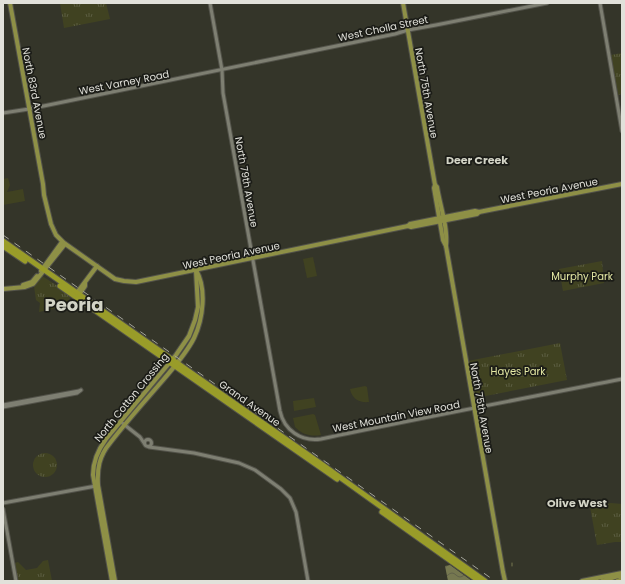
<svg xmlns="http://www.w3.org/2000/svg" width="625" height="584" viewBox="0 0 625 584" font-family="Poppins,sans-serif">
<defs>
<pattern id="park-tufts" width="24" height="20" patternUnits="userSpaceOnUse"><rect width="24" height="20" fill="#404221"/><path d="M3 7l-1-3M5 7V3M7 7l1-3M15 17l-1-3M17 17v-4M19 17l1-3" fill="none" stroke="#5b5d41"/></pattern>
<pattern id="water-waves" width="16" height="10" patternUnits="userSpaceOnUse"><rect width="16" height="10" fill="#767850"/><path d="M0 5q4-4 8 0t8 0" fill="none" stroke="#606149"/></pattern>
</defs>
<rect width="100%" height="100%" fill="#343529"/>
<g fill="#404221">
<path d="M8,178L10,185L7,192L23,189L25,201L3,205V179Z"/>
<path d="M313,257L317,276L307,278L303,259Z"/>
<path d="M365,386L367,387L369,402C359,403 352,399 350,389Z"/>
<path d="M314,398L316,407L294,411L293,401Z"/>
<path d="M313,414L315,415L321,435C310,437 302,434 295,427L293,418Z"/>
</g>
<g fill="url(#park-tufts)">
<path d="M60,3H106L110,19L64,28Z"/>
<path d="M622,53V94L618,95L611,55Z"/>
<path d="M602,261L604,283L563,291L559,269Z"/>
<path d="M42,276L70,294V298L65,308L61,307L39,312L40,303L36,300L34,286Z"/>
<path d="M560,343L567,380L475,398L468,361Z"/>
<circle cx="45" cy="465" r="12"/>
<path d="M611,503L622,504V542H615L597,545L590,507Z"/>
<path d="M48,560L52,581H18L15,563L18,562L26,570L37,568L43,561Z"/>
</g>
<path fill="url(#water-waves)" d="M450,565L472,581H448L445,566Z"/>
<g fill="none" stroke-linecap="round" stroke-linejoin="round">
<g stroke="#767850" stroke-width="1">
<path d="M98,438L99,442"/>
<path d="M512,563V566"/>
</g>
<g stroke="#53534a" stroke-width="5">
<g id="minor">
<path d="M210,3L222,70L223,93L280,411C284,430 301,442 321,439C421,418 521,399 622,379"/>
<path d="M600,3L622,131"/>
<path d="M3,113L29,109L395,34L408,30L436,25L547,3"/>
<path d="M3,405L79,391"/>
<path d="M3,407L77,393L81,390"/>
<path d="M121,422L140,437L144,443"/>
<circle cx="148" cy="443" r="3.5"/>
<path d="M149,447L194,453L239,463L255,470L281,489L290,498L296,512L308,581"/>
<path d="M3,503L96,486"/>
<path d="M3,509L16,581"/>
</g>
</g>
<g stroke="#53534a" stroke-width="6">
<g id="major">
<path d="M10,3L43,184L44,195L51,224L56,235L64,243L115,279L124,281L136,282L408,226L411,227L477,214L479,212"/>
<path d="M403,3L435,185L437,187C440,206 448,227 446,246"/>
<path d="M435,185L434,188L443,240L446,246L503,572L505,581"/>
<path d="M408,226L410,224L475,211L479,212L494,209L622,184"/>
<path d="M41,271L62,242"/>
<path d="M23,285L32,282L37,276"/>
<path d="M3,289L25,287L33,284L65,244"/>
<path d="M76,294L97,266"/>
<path d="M78,296L85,286V283"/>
<path d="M112,581L93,475C93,461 98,450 106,439L176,355L189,336L195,320L198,307L196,271"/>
<path d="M115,581L98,485C97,469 99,456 110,443C127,421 145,401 163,380C174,367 186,354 194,338C203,319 207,289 196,270"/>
<path d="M582,581L622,573"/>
<path d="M602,581L618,576H622"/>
<path d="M617,581L622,579"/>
</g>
</g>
<g stroke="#53534a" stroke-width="7">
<g id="highway">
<path d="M3,241L320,463L485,581"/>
<path d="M3,246L25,261"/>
<path d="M60,286L337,479"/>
<path d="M382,512L479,581"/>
</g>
</g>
<use href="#minor" stroke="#7e7f72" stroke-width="3"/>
<use href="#major" stroke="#8e9046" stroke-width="4"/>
<use href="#highway" stroke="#999c29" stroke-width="5"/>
<path stroke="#a3a49b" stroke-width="1" stroke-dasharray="7 7" stroke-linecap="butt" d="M3,235L495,581"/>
</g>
<g text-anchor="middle" stroke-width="3.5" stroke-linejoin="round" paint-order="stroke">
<g font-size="10" fill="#e1e1da" stroke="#1b1c17">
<text transform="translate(383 28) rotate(-12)" y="4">West Cholla Street</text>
<text transform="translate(124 82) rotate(-11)" y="4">West Varney Road</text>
<text transform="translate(35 93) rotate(79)" y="4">North 83rd Avenue</text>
<text transform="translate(427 93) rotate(80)" y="4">North 75th Avenue</text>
<text transform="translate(247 182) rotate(80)" y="4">North 79th Avenue</text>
<text transform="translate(549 190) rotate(-11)" y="4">West Peoria Avenue</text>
<text transform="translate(231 255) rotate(-12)" y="4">West Peoria Avenue</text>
<text transform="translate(131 397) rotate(-51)" y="4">North Cotton Crossing</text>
<text transform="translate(250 403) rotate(35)" y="4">Grand Avenue</text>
<text transform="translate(482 408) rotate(80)" y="4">North 75th Avenue</text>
<text transform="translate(396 416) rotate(-11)" y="4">West Mountain View Road</text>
</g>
<g font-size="10" fill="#e4e8a4" stroke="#1b1c17">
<text x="582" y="280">Murphy Park</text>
<text x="518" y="375">Hayes Park</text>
</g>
<g font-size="11" font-weight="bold" fill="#d3d4c6" stroke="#1b1c17">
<text x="477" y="164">Deer Creek</text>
<text x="577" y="507">Olive West</text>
</g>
<g font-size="18" font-weight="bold" fill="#d3d4c6" stroke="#1b1c17">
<text x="74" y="311">Peoria</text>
</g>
</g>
<rect width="625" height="584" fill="none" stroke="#e1e1da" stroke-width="8"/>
</svg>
